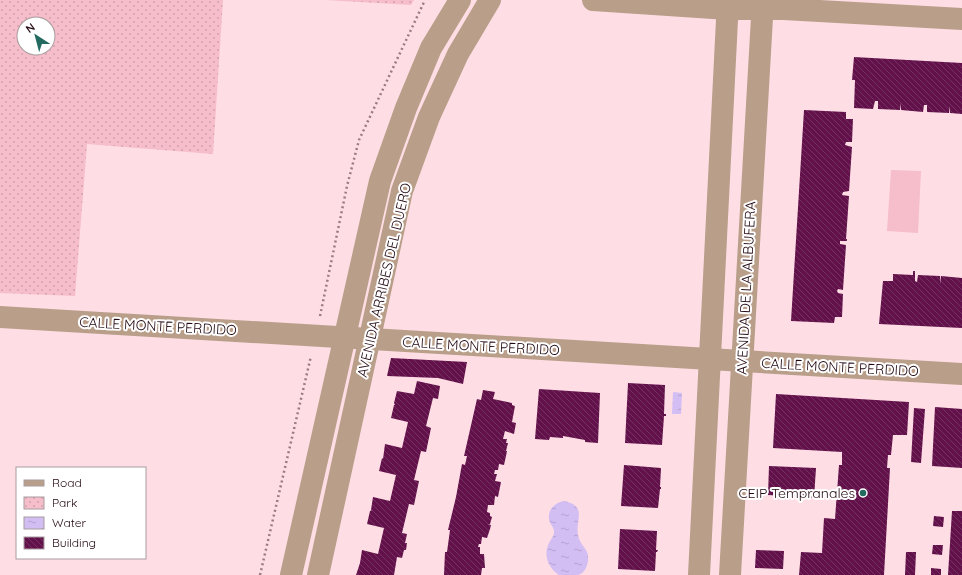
<svg xmlns="http://www.w3.org/2000/svg" width="962" height="575" viewBox="0 0 962 575" font-family="Quicksand,sans-serif">
<defs>
<pattern id="park-dots" width="8" height="8" patternUnits="userSpaceOnUse"><rect width="8" height="8" fill="#f6bdca"/><path d="M2 2h.1M6 6h.1" fill="none" stroke="#d3a1ac" stroke-width="1.8" stroke-linecap="round"/></pattern>
<pattern id="water-ripples" width="26" height="14" patternUnits="userSpaceOnUse"><rect width="26" height="14" fill="#d3bef4"/><path d="M2 4q2-2 4 0t4 0M15 11q2-2 4 0t4 0" fill="none" stroke="#b5a2d0"/></pattern>
<pattern id="building-back-hatch" width="6" height="6" patternUnits="userSpaceOnUse"><rect width="6" height="6" fill="#62114b"/><path d="M-1 5l2 2M0 0l6 6M5-1l2 2" fill="none" stroke="#743261"/></pattern>
</defs>
<rect width="100%" height="100%" fill="#ffdde4"/>
<g fill="url(#park-dots)" fill-rule="evenodd">
<path d="M0,0H223L213,154L87,144L75,296L0,293ZM24,24H48V48H24Z"/>
<path d="M326,0H414L411,5Z"/>
</g>
<path fill="#f6bdca" d="M891,170L921,171L918,233L887,231Z"/>
<g fill="url(#water-ripples)">
<path d="M673,392L682,393L681,414H672Z"/>
<path d="M564,501C588,506 575,520 578,535C579,542 584,546 587,552C590,559 587,573 578,575C572,575 565,575 559,575C548,568 543,555 549,543C551,539 554,536 554,532C554,528 552,526 550,523C546,512 553,503 564,501Z"/>
</g>
<g fill="url(#building-back-hatch)">
<path d="M854,57L962,63V114L950,113V106L949,113L927,112V105H924L923,112L901,110L900,103V110L878,109V101H875L873,109L854,108L855,80H852Z"/>
<path d="M804,110L846,112V119H853L852,142H846L845,145L852,147L849,191L843,192L842,195L849,196L846,239H847V241H840V244L846,245L843,290L838,289L837,291L838,293L843,294L842,317H835L834,323L791,321Z"/>
<path d="M913,271H915V281L917,282L918,275L940,276V284L941,276L962,278V328L879,324L883,281H893V274L913,275Z"/>
<path d="M391,358L467,362L463,384L438,378L387,376Z"/>
<path d="M417,381L440,386L438,399L433,398L426,426L431,428L426,452L421,451L414,480L419,481L414,505L409,504L402,533L407,534L405,543H407L406,550H404L402,558L397,557L394,575H356L360,563L362,550L378,554L384,528L367,524L370,511L372,510H371L373,497L390,501L396,475L379,471L382,458L383,459L385,444L402,448L408,422L391,418L394,405H395L394,403L397,391L414,394Z"/>
<path d="M628,383L665,385L664,414H666V416H664L662,445L625,443Z"/>
<path d="M539,389L600,393L598,443L585,442V440L563,436V438L550,437L549,440L535,439Z"/>
<path d="M483,390L495,392L493,399L512,403V405L515,406L512,422L516,423L514,434L505,431L503,439H507L506,443H508L506,451H504H507L506,456L504,465L499,464L498,470H495L494,474H497L495,481L501,482L498,497L495,496L494,505H488L487,512L490,513V516L492,517L490,524H488L491,525L490,529L487,538L482,537L481,544H479L478,547H480V554H484L485,568H482L481,575H444L445,552H447L450,530H448L456,497L462,464L465,465L467,456H464L477,399L481,400Z"/>
<path d="M776,394L909,402L907,435H893L891,455H888L887,468H890L884,575H799L801,552L822,553L824,518L835,519L839,465H842V452L773,448Z"/>
<path d="M935,407L962,409V468L932,466Z"/>
<path d="M914,408L925,409L921,463L911,462Z"/>
<path d="M624,465L661,468L660,487H661V489H660L658,508L621,506Z"/>
<path d="M769,466L816,468L814,498L768,495Z"/>
<path d="M952,511H962V575H948Z"/>
<path d="M934,516L944,517L943,527L933,526Z"/>
<path d="M620,529L657,531L656,550H658L657,552H656L655,571L618,569Z"/>
<path d="M933,545H943L942,555L932,554Z"/>
<path d="M756,550L784,551L783,569L755,568Z"/>
<path d="M906,552H916L915,575H905Z"/>
<path d="M931,568L941,569V575H931Z"/>
</g>
<g fill="none" stroke-linecap="round" stroke-linejoin="round">
<g stroke="#9a7b83" stroke-width="2.5" stroke-dasharray="2 3" stroke-linecap="butt">
<path d="M320,316L347,186L359,140L425,0"/>
<path d="M260,575L311,356"/>
</g>
<g stroke="#b99f89" stroke-width="22">
<path d="M593,0L728,9H784L962,19"/>
<path d="M0,317L962,374"/>
<path d="M291,575L380,181L406,108L431,48L460,0"/>
<path d="M318,575L402,191L429,117L458,54L490,0"/>
<path d="M699,575L728,0"/>
<path d="M730,575L763,0"/>
</g>
</g>
<circle fill="#236b61" stroke="#fff" stroke-width="1.5" cx="863" cy="493" r="4"/>
<g text-anchor="middle" stroke-width="4" stroke-linejoin="round" paint-order="stroke">
<g font-size="14" fill="#22070f" stroke="#fff">
<text transform="translate(384 280) rotate(-77)" y="5">AVENIDA ARRIBES DEL DUERO</text>
<text transform="translate(746 288) rotate(-87)" y="5">AVENIDA DE LA ALBUFERA</text>
<text transform="translate(158 326) rotate(3)" y="5">CALLE MONTE PERDIDO</text>
<text transform="translate(481 346) rotate(3)" y="5">CALLE MONTE PERDIDO</text>
<text transform="translate(840 367) rotate(3)" y="5">CALLE MONTE PERDIDO</text>
</g>
<g font-size="14" fill="#22070f" stroke="#fff" text-anchor="end">
<text x="855" y="498">CEIP Tempranales</text>
</g>
</g>
<rect x="16" y="467" width="130" height="92" fill="#ffffff" stroke="#a79c9f"/>
<rect x="24" y="480" width="20" height="6" fill="#b99f89" stroke="#a79c9f"/>
<text x="52" y="487" font-size="12" fill="#22070f">Road</text>
<rect x="24" y="497" width="20" height="12" fill="url(#park-dots)" stroke="#a79c9f"/>
<text x="52" y="507" font-size="12" fill="#22070f">Park</text>
<rect x="24" y="517" width="20" height="12" fill="url(#water-ripples)" stroke="#a79c9f"/>
<text x="52" y="527" font-size="12" fill="#22070f">Water</text>
<rect x="24" y="537" width="20" height="12" fill="url(#building-back-hatch)" stroke="#a79c9f"/>
<text x="52" y="547" font-size="12" fill="#22070f">Building</text>
<g transform="translate(36 36) rotate(324)"><circle r="19" fill="#ffffff" stroke="#a79c9f"/>
<path d="M0-3L7 15L0 10L-7 15Z" fill="#236b61"/>
<text y="-6" font-size="11" font-weight="bold" text-anchor="middle" fill="#22070f">N</text>
</g>
</svg>
